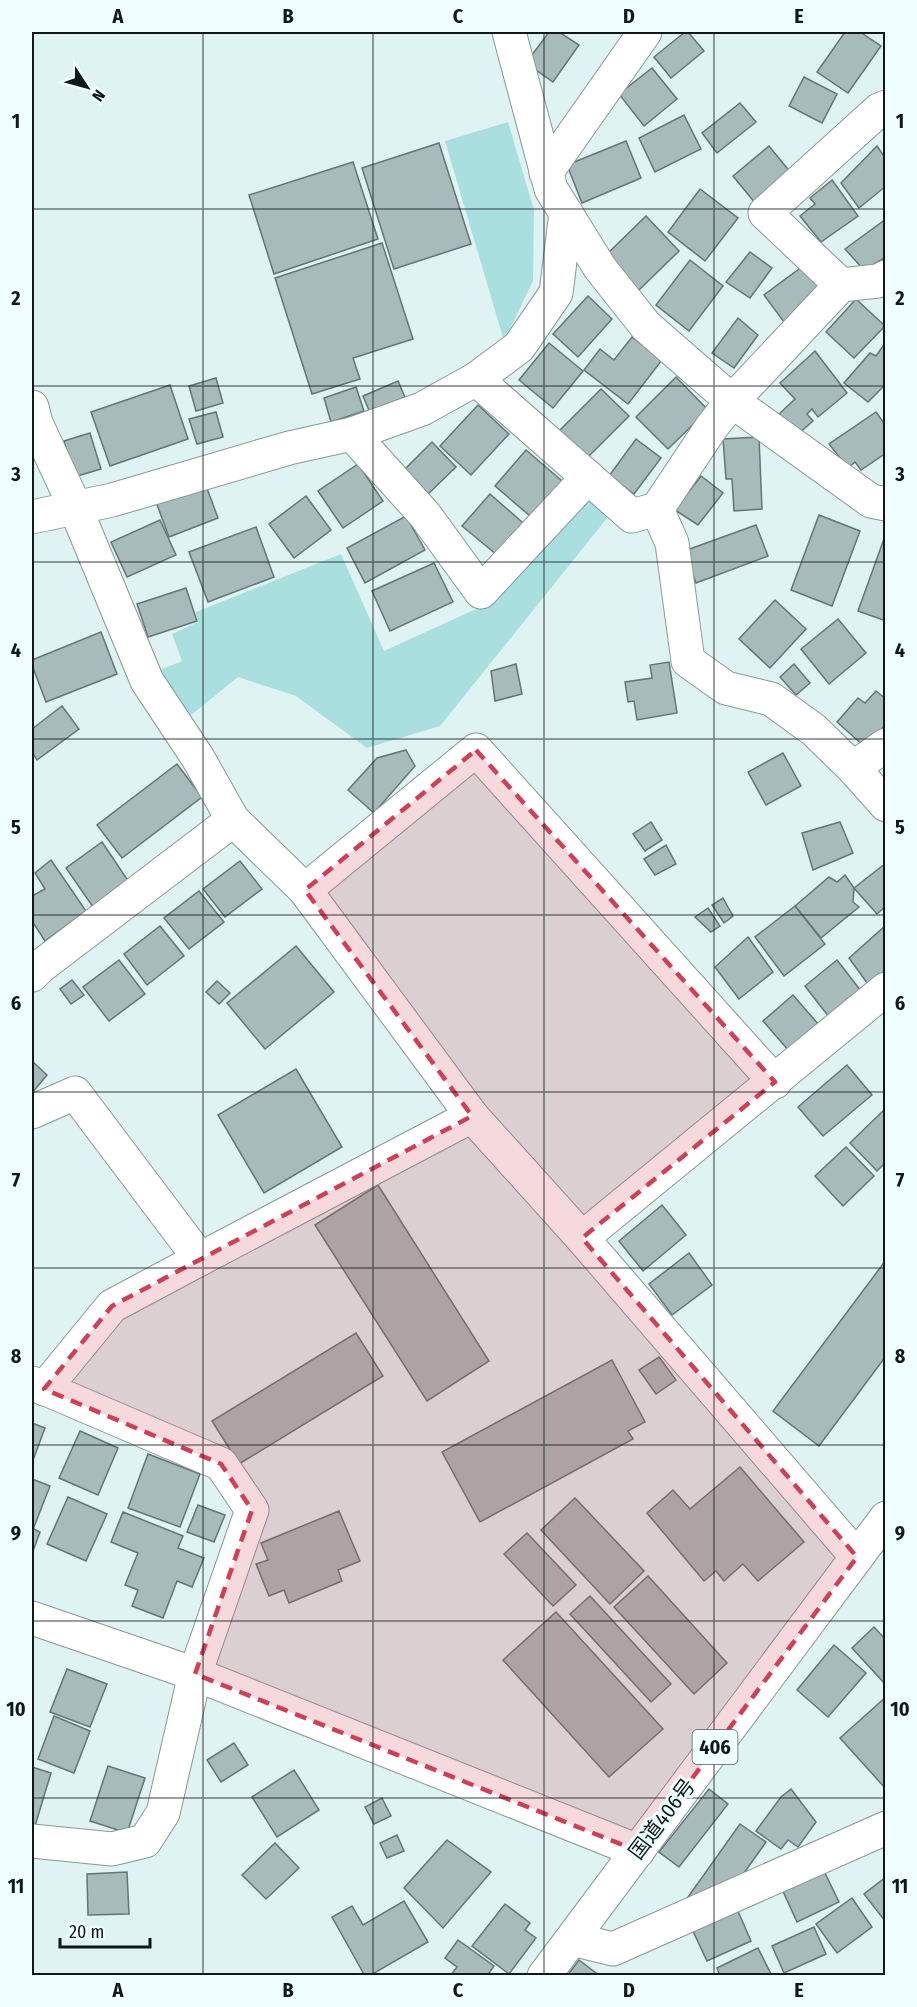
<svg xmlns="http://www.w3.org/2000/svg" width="917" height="2007" viewBox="0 0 917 2007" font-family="'Fira Sans Condensed','Noto Sans JP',sans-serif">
<rect width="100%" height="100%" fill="#dff3f2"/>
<g fill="#a9e0df">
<path d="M508,122L534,210L533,281L504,341L445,141Z"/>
<path d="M586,483L616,507L440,726L367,748L296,696L238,677L190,716L155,672L182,661L172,634L198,622L196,612L341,554L384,651L489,603Z"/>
</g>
<g fill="#a7bbba" stroke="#647575" stroke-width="1.5">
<path d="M549,32H559L579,45L553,82L526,63Z"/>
<path d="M685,32H688L704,51L671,78L654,57Z"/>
<path d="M845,32H860L881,46L848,93L817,72Z"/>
<path d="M652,68L677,99L644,126L619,94Z"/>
<path d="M804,77L837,94L822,123L789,106Z"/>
<path d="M740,103L756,122L717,153L702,133Z"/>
<path d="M684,115L701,149L655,172L639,138Z"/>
<path d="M626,141L641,178L582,203L567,165Z"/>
<path d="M439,143L471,244L394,269L362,168Z"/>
<path d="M769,146L791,173L755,203L733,176Z"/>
<path d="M877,146L886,159V186L859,208L841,183Z"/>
<path d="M353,162L378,239L274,274L249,195Z"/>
<path d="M832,180L858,216L821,242L800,216L815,204L810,198Z"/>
<path d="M700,189L738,218L705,261L668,232Z"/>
<path d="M646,216L679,251L637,292L604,257Z"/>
<path d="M886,219V257L864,270L845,249Z"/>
<path d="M382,243L413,339L353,358L360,379L312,394L275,278Z"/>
<path d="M750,252L772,268L750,298L726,282Z"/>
<path d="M690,260L723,286L689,331L656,305Z"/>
<path d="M803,266L822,288L784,322L764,295Z"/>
<path d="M588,296L612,319L578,357L553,334Z"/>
<path d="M856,299L885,326L854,358L826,332Z"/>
<path d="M738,318L758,335L734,368L712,353Z"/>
<path d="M632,337L662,360L628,404L584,370L600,349L614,360Z"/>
<path d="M549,343L583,371L553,408L519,380Z"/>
<path d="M883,346L886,348V384L868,402L844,383L870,353L876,356Z"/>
<path d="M815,351L847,393L818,417L812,409L807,414L813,421L797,435L776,417L795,399L780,383Z"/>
<path d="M676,377L708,410L668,449L636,417Z"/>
<path d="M216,378L223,403L196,411L189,386Z"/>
<path d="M398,381L405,397L370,413L363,396Z"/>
<path d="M170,385L188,439L110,466L91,412Z"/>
<path d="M356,387L364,411L331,422L324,398Z"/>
<path d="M601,389L629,416L583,462L556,434Z"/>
<path d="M478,405L509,434L471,475L440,446Z"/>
<path d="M216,412L223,437L197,444L189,419Z"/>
<path d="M876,412L886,426V453L861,470L855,462L848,468L829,444Z"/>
<path d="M90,433L101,469L74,477L64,441Z"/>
<path d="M759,437L762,509L734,511L732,479H726L723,439Z"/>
<path d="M636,439L661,458L634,494L609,476Z"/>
<path d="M432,442L456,467L425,497L401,473Z"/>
<path d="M526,450L568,486L537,522L495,486Z"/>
<path d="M358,464L383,501L343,528L318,491Z"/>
<path d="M701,476L723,493L698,525L675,510Z"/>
<path d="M205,483L218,518L169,537L156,502Z"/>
<path d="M490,494L530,529L503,560L462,526Z"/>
<path d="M306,496L331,530L294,558L269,524Z"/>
<path d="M819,515L860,531L832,606L791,590Z"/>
<path d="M406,516L425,550L365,583L347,548Z"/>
<path d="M160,520L176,555L127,577L111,542Z"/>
<path d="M756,525L768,556L696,583L684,551Z"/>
<path d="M256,527L274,577L208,602L189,552Z"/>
<path d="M885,536H886V621L858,611Z"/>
<path d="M434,563L453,602L390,631L372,591Z"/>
<path d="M186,588L197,621L148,637L137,604Z"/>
<path d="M775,600L806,629L770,668L739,639Z"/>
<path d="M838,619L866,653L829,684L801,649Z"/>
<path d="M101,632L117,674L46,702L32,665V660Z"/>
<path d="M669,662L677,713L637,720L634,701L628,702L625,682L652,678L650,665Z"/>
<path d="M516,664L522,694L495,701L491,671Z"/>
<path d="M794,664L810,683L796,695L780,677Z"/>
<path d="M876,691L886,699V724L865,747L837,722L858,698L865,703Z"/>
<path d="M62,706L79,729L37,760L32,752V729Z"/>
<path d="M406,750L415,766L374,813L348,790L377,758Z"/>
<path d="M783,753L801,786L766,805L748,772Z"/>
<path d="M177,764L202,797L122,858L97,825Z"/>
<path d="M651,822L662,840L645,851L633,834Z"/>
<path d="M840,822L853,853L813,870L802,833Z"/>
<path d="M102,842L129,882L93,907L66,868Z"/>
<path d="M666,845L676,864L655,875L644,859Z"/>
<path d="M51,860L86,911L45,941L32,921V896L45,889L35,873Z"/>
<path d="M240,861L262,889L225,917L203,889Z"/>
<path d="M886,863V906L877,914L854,888Z"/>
<path d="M845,875L854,888L853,902L859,907L821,938L795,906L829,877L837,882Z"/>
<path d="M199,891L224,922L189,949L164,918Z"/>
<path d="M723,898L733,916L724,923L712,905Z"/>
<path d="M795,906L825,944L784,976L755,937Z"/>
<path d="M708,908L720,926L711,932L695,917Z"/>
<path d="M160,926L184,956L147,985L124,954Z"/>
<path d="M884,927L886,930V974L870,987L849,958Z"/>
<path d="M748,937L773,972L739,999L715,967Z"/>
<path d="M296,946L334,992L265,1049L227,1003Z"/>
<path d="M119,960L145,994L109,1021L83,987Z"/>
<path d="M837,960L861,991L829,1017L805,986Z"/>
<path d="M72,980L84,995L71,1004L60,989Z"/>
<path d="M217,981L230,993L219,1004L206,992Z"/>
<path d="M793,995L819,1025L789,1051L763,1021Z"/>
<path d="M32,1061L47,1075L32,1093Z"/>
<path d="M847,1065L872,1095L823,1136L798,1107Z"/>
<path d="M296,1069L342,1147L264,1193L218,1115Z"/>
<path d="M885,1109L886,1162L877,1171L850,1143Z"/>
<path d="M846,1147L874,1176L843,1206L815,1176Z"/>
<path d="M378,1185L489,1361L427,1401L315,1225Z"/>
<path d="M662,1205L686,1235L643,1271L619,1241Z"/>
<path d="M689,1253L712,1285L672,1315L649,1284Z"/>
<path d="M886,1260V1356L819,1446L773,1411Z"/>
<path d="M356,1333L383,1376L239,1464L212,1421Z"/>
<path d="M659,1357L676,1380L656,1394L639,1370Z"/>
<path d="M612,1360L645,1422L628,1431L633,1439L480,1522L442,1452Z"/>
<path d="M32,1423L45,1428L32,1463Z"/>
<path d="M80,1431L118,1448L98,1495L59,1478Z"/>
<path d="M148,1454L200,1474L180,1527L128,1508Z"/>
<path d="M740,1467L804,1542L758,1581L743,1564L724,1581L716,1571L704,1581L647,1513L673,1490L690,1509Z"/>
<path d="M32,1479L50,1486L34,1527L32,1526Z"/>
<path d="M68,1497L107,1514L86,1561L47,1544Z"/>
<path d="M575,1498L644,1571L610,1604L541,1530Z"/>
<path d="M198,1505L225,1515L214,1542L187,1532Z"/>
<path d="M339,1511L360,1561L338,1570L342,1581L289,1603L284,1590L269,1596L256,1564L268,1560L261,1543Z"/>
<path d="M123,1512L183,1536L178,1548L204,1558L192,1587L177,1581L163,1618L132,1606L138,1590L125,1585L138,1553L111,1542Z"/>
<path d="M32,1528L40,1532L32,1554Z"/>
<path d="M527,1533L576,1585L553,1606L504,1554Z"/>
<path d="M648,1576L727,1663L694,1694L614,1607Z"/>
<path d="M590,1596L671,1684L651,1702L570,1614Z"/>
<path d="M556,1612L663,1729L609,1777L503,1660Z"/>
<path d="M874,1627L886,1640V1685L852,1648Z"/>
<path d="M834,1645L866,1673L828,1717L797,1690Z"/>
<path d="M67,1669L107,1684L90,1727L50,1712Z"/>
<path d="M886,1697V1789L840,1738Z"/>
<path d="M54,1716L90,1731L74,1773L38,1759Z"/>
<path d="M234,1743L248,1765L221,1782L207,1760Z"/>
<path d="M108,1766L145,1778L127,1833L90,1821Z"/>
<path d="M32,1767L51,1773L35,1826L32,1825Z"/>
<path d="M294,1770L319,1810L277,1837L252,1797Z"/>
<path d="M709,1789L728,1804L679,1867L659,1852Z"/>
<path d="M791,1789L816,1822L798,1847L788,1840L781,1849L756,1831L781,1797Z"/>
<path d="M382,1798L391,1816L374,1824L365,1807Z"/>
<path d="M740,1824L766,1842L737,1883L701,1906L688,1897Z"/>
<path d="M397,1835L404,1851L387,1858L380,1843Z"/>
<path d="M447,1840L491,1872L443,1928L404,1888Z"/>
<path d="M275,1843L299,1868L266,1899L242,1875Z"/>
<path d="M823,1869L839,1902L797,1922L782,1889Z"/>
<path d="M127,1872L129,1914L88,1915L87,1874Z"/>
<path d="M886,1877V1921H885L864,1894Z"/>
<path d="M852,1898L872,1927L837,1953L816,1924Z"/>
<path d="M404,1901L428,1942L369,1976H365L332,1917L352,1906L363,1925Z"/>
<path d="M505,1904L530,1923L525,1930L536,1938L509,1974L472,1946Z"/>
<path d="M737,1909L751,1941L707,1961L692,1929Z"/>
<path d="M814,1927L826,1954L784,1973L772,1946Z"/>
<path d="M458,1940L494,1966L487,1976H450L457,1967L445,1958Z"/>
<path d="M758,1948L772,1976H720L717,1968Z"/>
<path d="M579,1960L600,1976H567Z"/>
</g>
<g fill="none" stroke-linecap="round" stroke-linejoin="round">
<g stroke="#879999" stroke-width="35">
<g id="minor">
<path d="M509,32L551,189L600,268L646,326L732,401L871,501L886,504"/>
<path d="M546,173L645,32"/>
<path d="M841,285L765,213L879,110L886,107"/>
<path d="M476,379L632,516L657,509L711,428L732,401L841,285L878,281L886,277"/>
<path d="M32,407L36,423L75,507L147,681L198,758L233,820L305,890L472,1116L582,1238L857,1557"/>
<path d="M352,434L425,515L481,592L588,477"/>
<path d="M657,509L672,543L688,661L726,688L771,699L814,730L853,768"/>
<path d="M32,517L112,500L289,448L352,434L422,409L476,379L519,347L556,293L566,213"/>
<path d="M886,745L853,768L886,805"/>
<path d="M305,890L476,750L775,1082"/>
<path d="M32,975L41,966L233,820"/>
<path d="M32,1112L75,1093L200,1259L112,1306L44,1389"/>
<path d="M582,1238L886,989"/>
<path d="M200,1259L472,1116"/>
<path d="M32,1383L221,1464L252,1510L195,1674L163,1813L145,1841L112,1849L32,1841"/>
<path d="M32,1618L195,1674L638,1851"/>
<path d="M572,1939L613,1949L886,1828"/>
</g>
</g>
<g stroke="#879999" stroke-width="35">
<path id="highway" d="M544,1976L886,1518"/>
</g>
<use href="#minor" stroke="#fff" stroke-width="33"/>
<use href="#highway" stroke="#fff" stroke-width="33"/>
</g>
<path fill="#d03f56" fill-opacity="0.2" stroke="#d03f56" stroke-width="4.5" stroke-dasharray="12 8" stroke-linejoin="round" d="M476,750L775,1082L582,1238L857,1557L638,1851L195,1674L252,1510L221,1464L44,1389L112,1306L472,1116L305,890Z"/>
<path fill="none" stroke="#111818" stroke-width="1.5" stroke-opacity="0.55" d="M203,32V1976M373,32V1976M544,32V1976M714,32V1976M32,209H886M32,386H886M32,562H886M32,739H886M32,915H886M32,1092H886M32,1268H886M32,1445H886M32,1621H886M32,1798H886"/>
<g text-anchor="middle" stroke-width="6" stroke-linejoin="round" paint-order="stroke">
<rect fill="#efffff" stroke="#545d5d" stroke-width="1.5" x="692.5" y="1730" width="45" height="34" rx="4.5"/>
<g font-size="20" font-weight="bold" fill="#111818">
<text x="715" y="1754">406</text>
</g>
<g font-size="21" fill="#111818" stroke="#efffff">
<text transform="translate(662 1819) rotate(-53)" y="7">国道406号</text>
</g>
</g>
<rect width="917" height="2007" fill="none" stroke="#efffff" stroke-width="66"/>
<g transform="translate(87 87) rotate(126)" stroke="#efffff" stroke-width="4.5" paint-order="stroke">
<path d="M0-4.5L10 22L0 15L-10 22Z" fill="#111818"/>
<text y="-9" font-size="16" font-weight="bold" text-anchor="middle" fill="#111818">N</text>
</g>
<path d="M60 1938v9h90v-9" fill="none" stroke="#111818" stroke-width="3"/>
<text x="69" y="1938" font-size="18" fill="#111818" stroke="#efffff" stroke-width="4.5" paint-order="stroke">20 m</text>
<rect x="33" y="33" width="851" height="1941" fill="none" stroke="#111818" stroke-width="2"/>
<g font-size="20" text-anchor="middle" font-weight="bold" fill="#111818">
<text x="118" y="23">A</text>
<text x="288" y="23">B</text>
<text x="458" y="23">C</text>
<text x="629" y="23">D</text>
<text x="799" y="23">E</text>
<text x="16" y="128">1</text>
<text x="900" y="128">1</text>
<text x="16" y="305">2</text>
<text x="900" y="305">2</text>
<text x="16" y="481">3</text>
<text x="900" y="481">3</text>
<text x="16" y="657">4</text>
<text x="900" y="657">4</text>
<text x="16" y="834">5</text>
<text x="900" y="834">5</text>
<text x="16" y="1010">6</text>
<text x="900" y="1010">6</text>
<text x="16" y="1187">7</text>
<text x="900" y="1187">7</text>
<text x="16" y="1363">8</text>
<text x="900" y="1363">8</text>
<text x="16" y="1540">9</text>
<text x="900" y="1540">9</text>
<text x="16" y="1716">10</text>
<text x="900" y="1716">10</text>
<text x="16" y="1893">11</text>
<text x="900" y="1893">11</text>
<text x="118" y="1997">A</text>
<text x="288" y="1997">B</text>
<text x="458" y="1997">C</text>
<text x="629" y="1997">D</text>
<text x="799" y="1997">E</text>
</g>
</svg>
